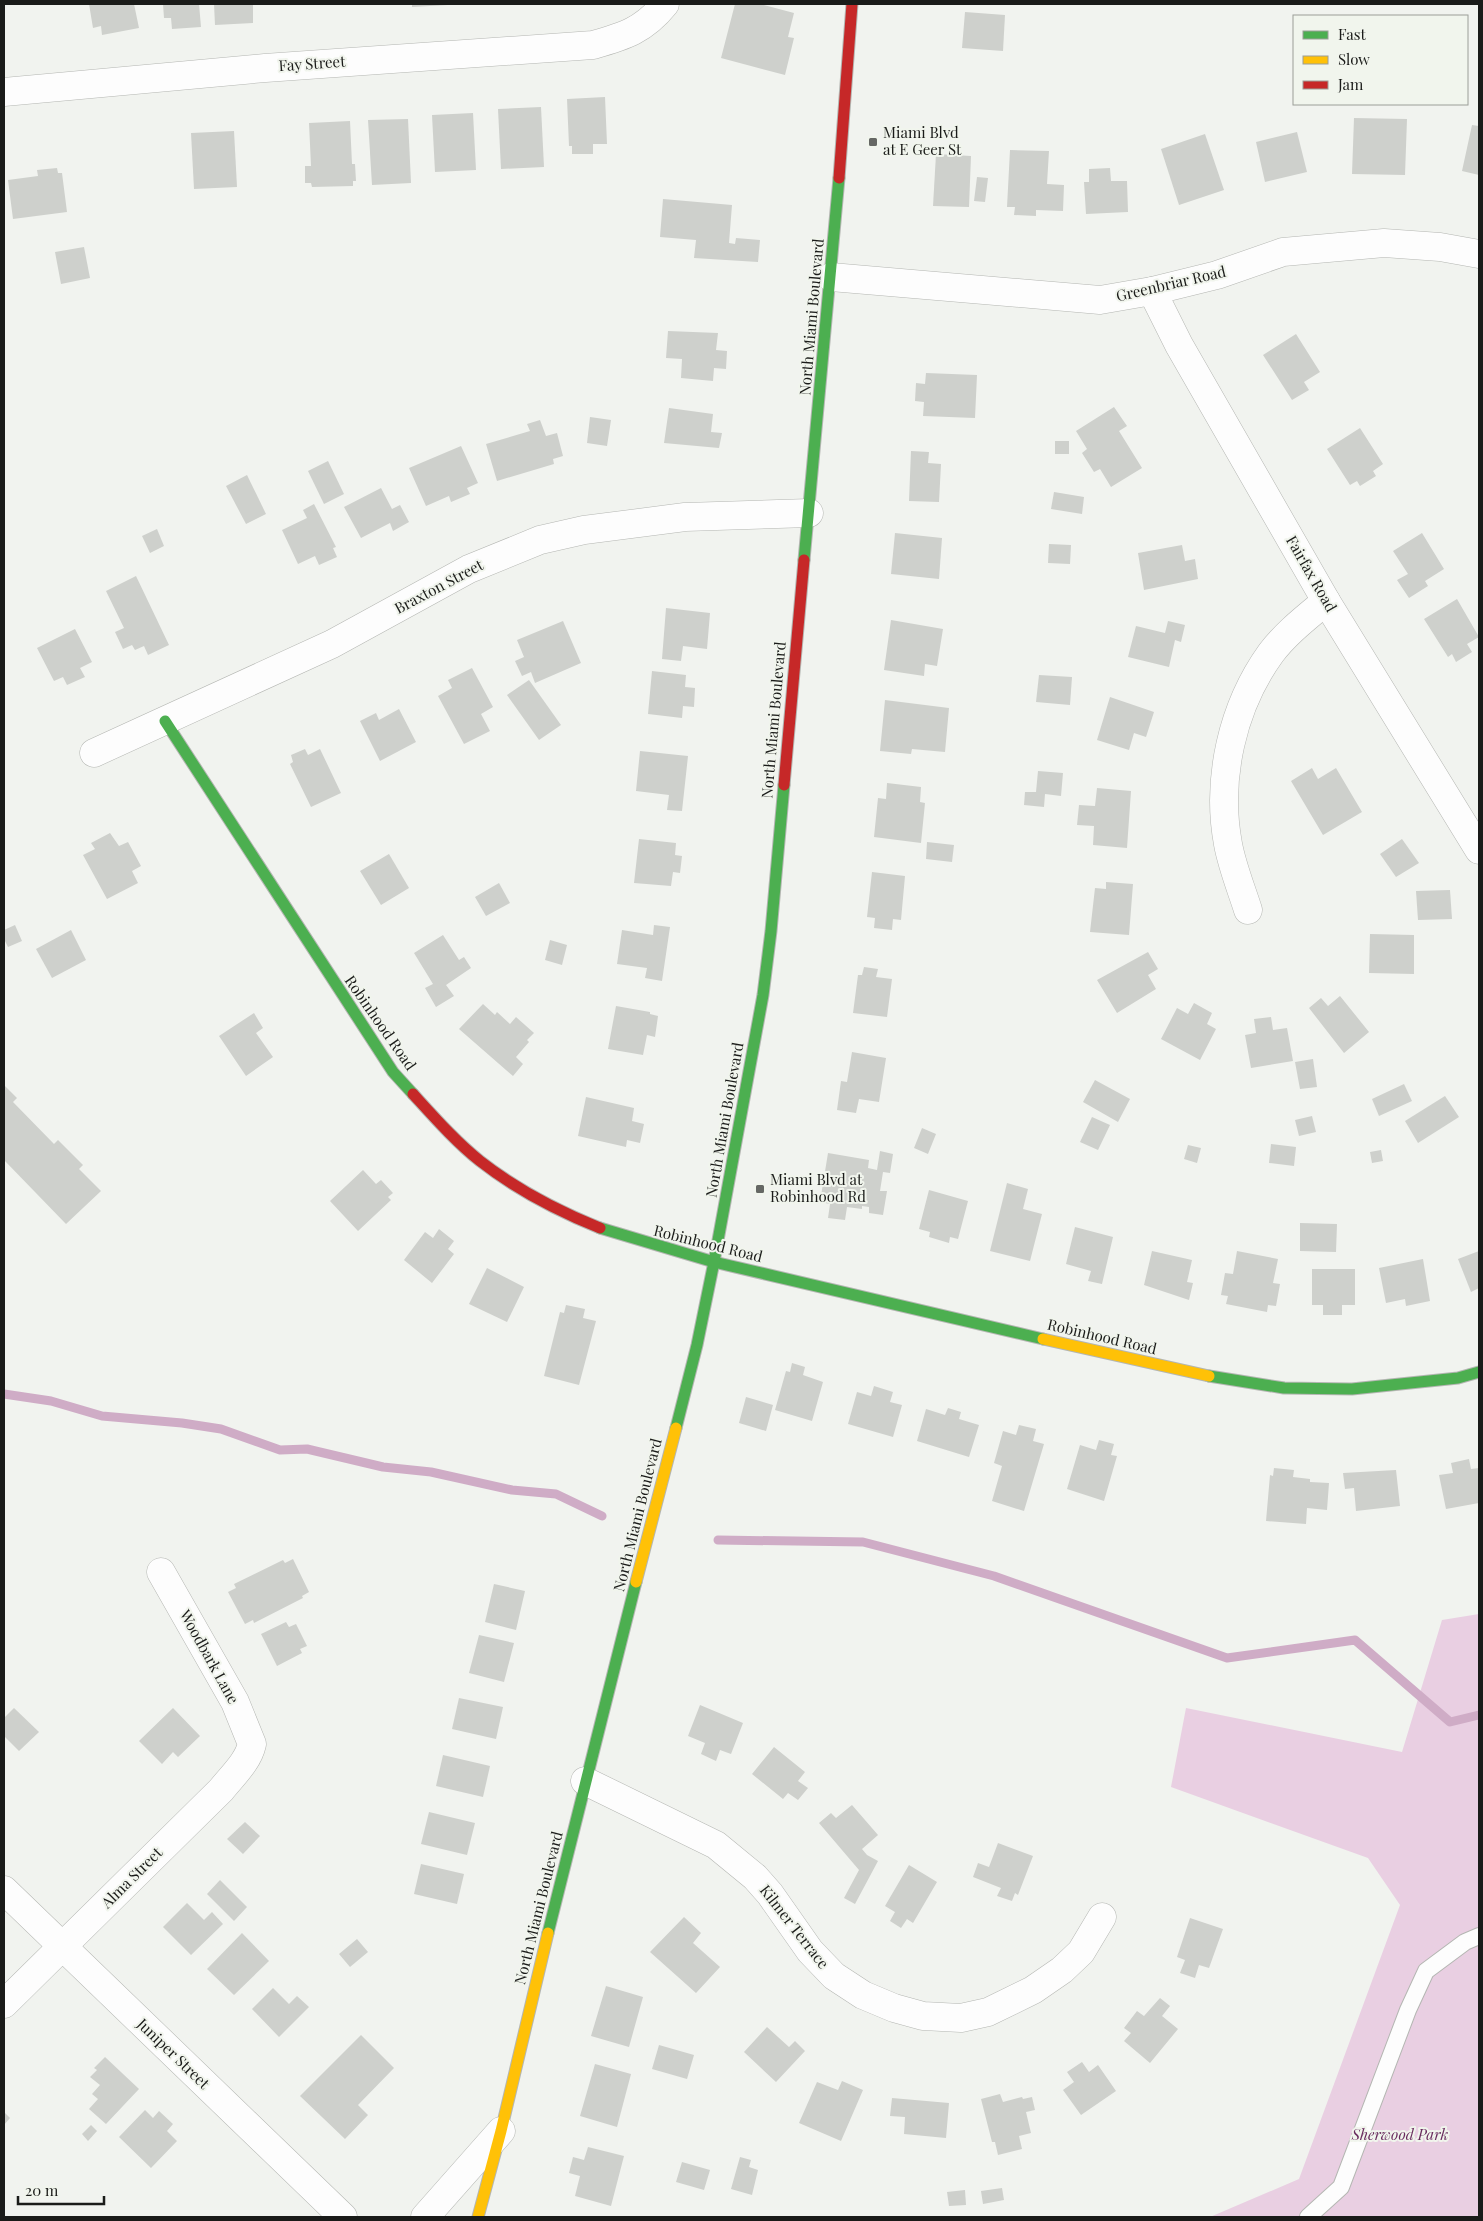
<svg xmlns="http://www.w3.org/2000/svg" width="1483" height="2221" viewBox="0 0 1483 2221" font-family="'Playfair Display',serif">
<rect width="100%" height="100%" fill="#f1f3ef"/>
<path fill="#e9cfe2" d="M1479,1614V2217H1210L1299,2179L1400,1905L1368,1858L1171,1787L1186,1708L1402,1752L1442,1620Z"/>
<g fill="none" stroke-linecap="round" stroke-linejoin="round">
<g stroke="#cfacc6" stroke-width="9">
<path d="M4,1394L51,1401L102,1416L182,1423L221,1429L280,1450L307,1449L383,1467L431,1472L512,1490L556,1494L602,1516"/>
<path d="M718,1540L863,1542L994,1576L1227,1658L1355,1640L1450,1722L1479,1715"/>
</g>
</g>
<g fill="#ced0cc">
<path d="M89,4H134L139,28L102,35L101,26L93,28Z"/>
<path d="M163,4H199L201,27L172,29L171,18H164Z"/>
<path d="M214,4H253V23L215,25Z"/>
<path d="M412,4H448V5L412,7Z"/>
<path d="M735,4H760L794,13L788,37L794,38L785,75L721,58Z"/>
<path d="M965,12L1005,15L1003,51L962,48Z"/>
<path d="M605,97L607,144H593V154H572V146H569L567,99Z"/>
<path d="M541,107L544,167L501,169L498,109Z"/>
<path d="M473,113L476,170L435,172L432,115Z"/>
<path d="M1354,118L1407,119L1405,175L1352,174Z"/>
<path d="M408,119L411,183L372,185L368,120Z"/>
<path d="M350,121L352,164H355L356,181H353V186L312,187L311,183H305V166H311L309,123Z"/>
<path d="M1472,125L1479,126V175L1462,171Z"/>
<path d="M234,131L237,187L194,189L191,133Z"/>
<path d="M1297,132L1307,172L1265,182L1256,142Z"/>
<path d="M1205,134L1224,190L1179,205L1161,149Z"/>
<path d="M1010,150L1049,151L1047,184L1064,185L1063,211L1036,210V216L1014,215L1015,207H1007Z"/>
<path d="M936,154L971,156L969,207L933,206Z"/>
<path d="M57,168L58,173H62L67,212L13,219L8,180L38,176L37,170Z"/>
<path d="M1110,168L1111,181H1127L1128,212L1086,214L1084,182H1089V169Z"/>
<path d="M977,177L988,178L985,202L974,201Z"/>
<path d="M663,199L732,205L729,243L735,244L736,238L760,240L758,262L694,258L696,240L660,237Z"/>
<path d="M84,247L90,278L61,284L55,252Z"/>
<path d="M668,331L718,333L716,350L727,351L726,369L714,368L713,381L681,378L682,359L666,358Z"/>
<path d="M1296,334L1320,372L1304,382L1309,390L1292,400L1263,355Z"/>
<path d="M926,373L977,375L975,418L923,416L924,402L915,401L916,383L925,384Z"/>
<path d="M1114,407L1127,426L1119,431L1142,468L1111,487L1100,469L1094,472L1082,453L1087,449L1076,431Z"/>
<path d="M669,408L713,414L711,432L722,433L719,448L664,443Z"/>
<path d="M590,417L611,420L607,446L587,443Z"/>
<path d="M540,420L546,436L557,433L563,456L553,459L554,464L497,481L486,444L530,431L527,424Z"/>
<path d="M1360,428L1383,464L1373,471L1376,476L1360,486L1357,481L1350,485L1327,449Z"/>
<rect x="1055" y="441" width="14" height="13"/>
<path d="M461,446L478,483L467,488L470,494L451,502L449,496L426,506L409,468Z"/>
<path d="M911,451L929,452L928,463L941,464L939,502L909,501Z"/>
<path d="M328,461L344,494L324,504L308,471Z"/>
<path d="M247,475L266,514L246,524L226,486Z"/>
<path d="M381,488L392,509L400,505L409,522L393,531L390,523L361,538L344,507Z"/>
<path d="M1054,492L1084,497L1082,514L1051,509Z"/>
<path d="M314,504L336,547L333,548L337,557L319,565L315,556L298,564L282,530L307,518L303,510Z"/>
<path d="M157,529L164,546L150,553L142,536Z"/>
<path d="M895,533L942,538L939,579L891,574Z"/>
<path d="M1422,533L1444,569L1425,581L1428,586L1409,598L1397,580L1408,574L1393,551Z"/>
<path d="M1049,544L1071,545L1070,564L1048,563Z"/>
<path d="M1182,545L1185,561L1195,559L1198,579L1144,590L1138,553Z"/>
<path d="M136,576L169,645L148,655L144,646L135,650L132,645L123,649L115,632L124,628L106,591Z"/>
<path d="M1457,599L1479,637L1467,644L1472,652L1456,662L1452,654L1448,657L1424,619Z"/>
<path d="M666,608L710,613L707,649L683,646L681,661L662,659Z"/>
<path d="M891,620L943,629L937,666L925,664L924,676L884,670Z"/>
<path d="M563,621L581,663L535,683L531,672L522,676L515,661L524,657L517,640Z"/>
<path d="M1168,621L1185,625L1181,642L1175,640L1169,667L1128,657L1136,626L1165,633Z"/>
<path d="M75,629L92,662L80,668L85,677L67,685L63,677L54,681L37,648Z"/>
<path d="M472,668L493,707L481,714L490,731L464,744L438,696L452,688L448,680Z"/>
<path d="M652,671L686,675L685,687L695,688L694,707L683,706L682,718L648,714Z"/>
<path d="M1039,675L1072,677L1070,705L1036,702Z"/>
<path d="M529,680L561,725L539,740L507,695Z"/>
<path d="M1110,697L1154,712L1146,737L1134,733L1129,750L1097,740Z"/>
<path d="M885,700L949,708L945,752L912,749L911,754L880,751Z"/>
<path d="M399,709L416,742L380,761L360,721L376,713L379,720Z"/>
<path d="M305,749L308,755L320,749L341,793L311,807L290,764L293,762L291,755Z"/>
<path d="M640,751L688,756L682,811L667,810L669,795L636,791Z"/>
<path d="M1312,768L1318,779L1336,768L1362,812L1323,835L1291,781Z"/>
<path d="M1038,771L1063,773L1061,796L1045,794L1044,807L1024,805L1025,792H1036Z"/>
<path d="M887,783L921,787L920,802L925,803L921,843L874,837L878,798L886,799Z"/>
<path d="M1097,788L1131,791L1127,848L1093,845L1094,826L1077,825L1079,805L1095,806Z"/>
<path d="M110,833L119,846L128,842L141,866L132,871L138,883L107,899L83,855L95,849L91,843Z"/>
<path d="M639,839L676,843L675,855L682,856L680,873L673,872L671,886L634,883Z"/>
<path d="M1402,839L1419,863L1396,877L1380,854Z"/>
<path d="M927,842L954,845L952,862L926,859Z"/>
<path d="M389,854L409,888L381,905L360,871Z"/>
<path d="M872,872L905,876L901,920L893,919L892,930L874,928L875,918L867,917Z"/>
<path d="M1106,882L1133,884L1129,935L1090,932L1095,888L1106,889Z"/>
<path d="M499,883L510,903L486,916L475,897Z"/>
<path d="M1450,890L1452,919L1418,920L1416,891Z"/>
<path d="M15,925L22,941L8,947L4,939V930Z"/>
<path d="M654,925L670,927L662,981L645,978L647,968L617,964L622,930L653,935Z"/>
<path d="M71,930L86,960L52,978L36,949Z"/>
<path d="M1370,934L1414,935V974L1369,973Z"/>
<path d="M443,935L459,960L464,957L471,968L446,985L454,996L436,1007L425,988L433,984L414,953Z"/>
<path d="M550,940L567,945L562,965L545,960Z"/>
<path d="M1148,952L1158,969L1148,975L1156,989L1117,1013L1097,980Z"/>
<path d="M864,967L878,969L876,977L892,979L887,1017L853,1013L858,975H862Z"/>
<path d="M1340,996L1369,1032L1344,1053L1309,1008L1321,998L1328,1006Z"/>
<path d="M1194,1003L1212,1013L1207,1024L1216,1029L1200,1060L1161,1039L1177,1008L1188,1014Z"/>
<path d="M483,1004L495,1015L497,1012L510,1024L516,1017L534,1033L527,1040L529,1042L516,1057L523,1064L513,1076L459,1029Z"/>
<path d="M616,1006L650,1012V1014L658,1016L655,1037L647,1035L643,1055L608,1049Z"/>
<path d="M254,1013L263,1028L256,1033L273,1057L246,1076L219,1036Z"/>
<path d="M1271,1017L1273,1030L1287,1028L1293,1061L1251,1068L1245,1035L1256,1033L1254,1019Z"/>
<path d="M852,1052L886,1058L879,1102L859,1099L856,1113L837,1110L841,1081L847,1082Z"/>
<path d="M1313,1059L1317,1087L1300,1089L1295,1062Z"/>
<path d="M1095,1080L1130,1099L1118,1122L1083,1102Z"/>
<path d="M1404,1084L1412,1101L1379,1116L1372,1099Z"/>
<path d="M4,1085L17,1098L13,1102L54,1144L58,1140L83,1165L79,1169L101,1191L66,1224L4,1160Z"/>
<path d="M1445,1096L1459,1117L1418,1143L1405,1121Z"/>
<path d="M586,1097L634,1108L632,1121L644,1124L640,1143L627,1140L626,1147L578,1136Z"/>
<path d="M1312,1116L1316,1132L1299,1136L1295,1120Z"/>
<path d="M1092,1117L1110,1125L1098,1150L1080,1142Z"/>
<path d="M922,1128L936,1134L928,1154L914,1148Z"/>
<path d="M1271,1144L1296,1147L1294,1166L1269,1163Z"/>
<path d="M1188,1145L1201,1148L1197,1163L1184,1159Z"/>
<path d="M1381,1150L1383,1161L1372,1163L1370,1152Z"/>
<path d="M880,1151L893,1154L890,1173L883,1172L880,1191H887L883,1215L869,1213V1207L862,1206V1209L847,1207L845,1220L828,1218L830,1204L820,1202L828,1153L869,1160L868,1168L877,1170Z"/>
<path d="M363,1170L376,1184L381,1180L393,1193L388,1197L391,1200L358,1231L330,1201Z"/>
<path d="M1007,1183L1028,1189L1023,1209L1042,1214L1030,1261L990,1251Z"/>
<path d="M929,1190L968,1201L958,1239L950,1237L949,1243L929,1237L930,1232L919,1229Z"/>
<path d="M1300,1223L1337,1224L1336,1252L1300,1251Z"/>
<path d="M1075,1227L1113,1237L1102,1284L1088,1281L1091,1271L1066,1264Z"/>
<path d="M439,1229L454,1241L448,1249L454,1254L432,1283L404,1260L425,1232L433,1238Z"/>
<path d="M1152,1251L1192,1260L1187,1282L1193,1283L1189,1300L1144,1285Z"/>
<path d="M1237,1251L1278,1259L1273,1283L1280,1284L1276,1306L1268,1305L1267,1312L1226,1304L1228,1296L1221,1295L1225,1273L1233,1274Z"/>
<path d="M1479,1251V1288L1471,1292L1458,1259Z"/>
<path d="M1423,1259L1430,1301L1406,1306L1405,1299L1386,1303L1379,1268Z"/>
<path d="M487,1268L524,1287L507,1322L469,1304Z"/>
<path d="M1312,1269H1355V1305H1342V1315H1323V1305H1312Z"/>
<path d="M566,1305L585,1309L583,1318L596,1321L579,1385L544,1376L560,1312L564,1313Z"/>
<path d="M792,1363L805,1367L803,1375L823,1382L812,1421L775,1410L786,1371L790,1372Z"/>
<path d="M874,1386L893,1392L890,1402L902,1405L893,1437L848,1424L857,1392L871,1396Z"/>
<path d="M746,1397L773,1405L766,1431L739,1423Z"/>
<path d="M948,1408L961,1412L959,1419L979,1425L969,1457L917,1441L926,1409L945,1415Z"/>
<path d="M1019,1425L1036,1429L1033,1441L1044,1444L1024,1511L992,1501L1002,1466L994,1463L1003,1431L1016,1435Z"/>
<path d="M1099,1440L1114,1444L1111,1455L1117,1456L1104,1501L1067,1489L1080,1445L1096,1450Z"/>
<path d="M1469,1459L1471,1469L1479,1468V1503L1446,1509L1439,1475L1453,1473L1451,1463Z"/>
<path d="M1274,1468L1294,1470L1293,1477L1310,1479V1482L1329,1483L1327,1510L1307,1508L1306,1524L1266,1521L1270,1475L1273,1476Z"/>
<path d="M1396,1470L1400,1506L1356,1511L1354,1488L1345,1489L1343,1473Z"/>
<path d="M293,1559L309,1592L302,1596L303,1598L254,1623L253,1620L245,1624L228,1592L236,1588L234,1584L283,1560L285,1563Z"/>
<path d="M494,1584L525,1591L516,1630L485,1622Z"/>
<path d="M286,1622L289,1627L296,1624L307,1646L300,1649L302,1653L277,1666L261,1634Z"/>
<path d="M479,1635L514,1643L504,1682L469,1673Z"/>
<path d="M459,1698L503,1707L496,1739L452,1729Z"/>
<path d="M700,1705L743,1723L731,1754L720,1750L716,1761L701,1754L705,1743L688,1736Z"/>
<path d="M14,1708L39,1732L19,1751L4,1736V1718Z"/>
<path d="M173,1708L200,1736L178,1757L173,1752L162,1764L139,1741Z"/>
<path d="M774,1747L805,1772L798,1781L808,1788L798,1800L788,1793L783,1799L752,1774Z"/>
<path d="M443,1755L490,1766L483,1797L436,1786Z"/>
<path d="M852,1805L878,1835L862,1849L867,1855L878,1861L855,1904L844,1898L859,1870L819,1823L831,1813L836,1818Z"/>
<path d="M429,1812L475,1823L467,1855L421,1844Z"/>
<path d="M245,1822L260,1836L243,1854L227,1839Z"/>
<path d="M998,1843L1033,1856L1018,1895L1015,1893L1012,1901L997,1896L1001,1888L973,1877L978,1863L989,1867Z"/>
<path d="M421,1864L464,1874L457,1904L414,1894Z"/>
<path d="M909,1865L937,1882L913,1923L907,1919L901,1928L890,1921L895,1912L885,1906Z"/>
<path d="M220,1880L247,1907L234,1921L207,1894Z"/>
<path d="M187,1903L204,1920L212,1912L223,1924L191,1955L163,1927Z"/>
<path d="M684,1917L701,1933L693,1943L720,1967L696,1993L650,1952Z"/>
<path d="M1190,1918L1223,1929L1209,1968L1199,1965L1195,1978L1180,1973L1185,1960L1177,1957Z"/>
<path d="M242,1933L269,1961L234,1995L207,1969Z"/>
<path d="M357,1939L368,1952L350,1967L339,1954Z"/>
<path d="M606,1986L643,1997L629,2047L591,2036Z"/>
<path d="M273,1988L289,2004L297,1996L309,2007L279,2037L252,2009Z"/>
<path d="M1160,1998L1170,2006L1162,2016L1178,2029L1150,2063L1124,2041L1131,2033L1124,2028L1137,2011L1144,2016Z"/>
<path d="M767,2027L789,2047L795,2041L805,2051L776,2082L744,2052Z"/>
<path d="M361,2035L394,2068L358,2105L368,2115L345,2139L300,2096Z"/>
<path d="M659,2045L694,2055L687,2079L652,2069Z"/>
<path d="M105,2057L139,2089L106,2124L89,2109L98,2099L92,2094L100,2085L90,2077L97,2070L94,2068Z"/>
<path d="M1082,2062L1089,2072L1098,2065L1116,2091L1081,2115L1063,2090L1074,2082L1067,2072Z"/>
<path d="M595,2064L631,2074L617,2127L580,2116Z"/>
<path d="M842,2081L863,2090L841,2141L799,2123L817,2082L838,2090Z"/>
<path d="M1000,2094L1003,2102L1022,2097L1023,2099L1032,2097L1035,2110L1026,2112L1031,2133L1019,2136L1022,2149L998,2155L995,2142H992L981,2099Z"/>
<path d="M892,2098L949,2103L946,2138L904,2134L905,2117L890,2116Z"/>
<path d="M145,2110L153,2118L159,2111L173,2124L167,2131L177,2141L151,2168L119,2137Z"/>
<path d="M4,2112L10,2118L4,2125Z"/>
<path d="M91,2125L97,2131L88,2141L82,2134Z"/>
<path d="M588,2147L624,2156L611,2206L575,2196L580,2176L569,2173L573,2157L584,2160Z"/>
<path d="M740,2157L751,2160L749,2167L758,2170L752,2195L731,2189Z"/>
<path d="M682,2162L710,2170L704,2190L676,2182Z"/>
<path d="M1002,2188L1004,2200L983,2204L981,2191Z"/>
<path d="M965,2190L966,2205L949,2206L947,2192Z"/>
</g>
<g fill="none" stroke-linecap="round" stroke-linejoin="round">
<g stroke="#b4b6b2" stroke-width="18">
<path id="lane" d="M1308,2217L1341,2187L1408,2010L1426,1971L1465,1942L1479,1936"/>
</g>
<g stroke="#b4b6b2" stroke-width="29">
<g id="street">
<path d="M4,92L265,68L593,45C625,36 644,30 665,4"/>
<path d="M831,277L1100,300L1152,291L1217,275L1283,252L1384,243L1440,247L1479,254"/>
<path d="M1152,291L1179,345L1326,601L1479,850"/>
<path d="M94,753L332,644L469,569L540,540L584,530L685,517L809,513"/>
<path d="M1248,910C1241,888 1232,866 1228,844C1216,779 1232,707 1271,653C1286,633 1307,617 1326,601"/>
<path d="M585,1781L716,1845L755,1877L770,1894L810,1951L834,1976L863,1995L894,2008L923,2016L961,2018L988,2012L1033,1990L1062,1970L1081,1952L1102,1917"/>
<path d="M4,1890L343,2217"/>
<path d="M4,2004L221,1790C232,1776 248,1762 252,1744L235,1702L161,1572"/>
<path d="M425,2217L501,2131"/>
</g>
</g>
<g stroke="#b4b6b2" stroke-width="13">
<g id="fast">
<path d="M804,560L839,178"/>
<path d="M165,721L393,1072L413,1094"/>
<path d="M600,1228L714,1262L1043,1339"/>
<path d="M1209,1376L1284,1388L1352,1389L1458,1378L1479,1372"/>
<path d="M676,1428L697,1345L714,1262L763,995L771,931L784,785"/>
<path d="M548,1933L636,1582"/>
</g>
</g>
<g stroke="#b4b6b2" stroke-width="13">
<g id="slow">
<path d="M1043,1339L1209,1376"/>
<path d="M636,1582L676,1428"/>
<path d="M478,2217L501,2131L548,1933"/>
</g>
</g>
<g stroke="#b4b6b2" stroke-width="13">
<g id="jam">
<path d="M839,178L852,4"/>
<path d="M784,785L804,560"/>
<path d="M413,1094C434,1117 456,1142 480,1161C517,1190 558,1211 600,1228"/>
</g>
</g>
<use href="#lane" stroke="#fdfdfd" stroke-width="16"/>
<use href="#street" stroke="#fdfdfd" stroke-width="28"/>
<use href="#fast" stroke="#4caf50" stroke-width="11"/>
<use href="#slow" stroke="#ffc107" stroke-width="11"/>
<use href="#jam" stroke="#c62828" stroke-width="11"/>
</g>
<g fill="#656764" stroke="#f1f5ed" stroke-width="2">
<rect x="868" y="137" width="10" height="10" rx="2.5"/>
<rect x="755" y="1184" width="10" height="10" rx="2.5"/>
</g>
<g text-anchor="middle" stroke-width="4" stroke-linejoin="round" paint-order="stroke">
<g font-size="15" fill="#1a1b19" stroke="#f1f5ed">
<text transform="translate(312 64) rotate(-4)" y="5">Fay Street</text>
<text transform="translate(1171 284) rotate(-13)" y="5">Greenbriar Road</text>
<text transform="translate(812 317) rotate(-85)" y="5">North Miami Boulevard</text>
<text transform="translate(1311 574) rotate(60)" y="5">Fairfax Road</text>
<text transform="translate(439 587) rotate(-28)" y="5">Braxton Street</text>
<text transform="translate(774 720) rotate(-85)" y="5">North Miami Boulevard</text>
<text transform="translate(380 1023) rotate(55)" y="5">Robinhood Road</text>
<text transform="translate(725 1120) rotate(-80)" y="5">North Miami Boulevard</text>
<text transform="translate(708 1244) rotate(14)" y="5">Robinhood Road</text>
<text transform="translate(1102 1337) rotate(13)" y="5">Robinhood Road</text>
<text transform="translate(638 1515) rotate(-76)" y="5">North Miami Boulevard</text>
<text transform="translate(209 1657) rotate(61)" y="5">Woodbark Lane</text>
<text transform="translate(132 1878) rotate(-45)" y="5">Alma Street</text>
<text transform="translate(539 1908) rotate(-76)" y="5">North Miami Boulevard</text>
<text transform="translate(794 1927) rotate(52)" y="5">Kilmer Terrace</text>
<text transform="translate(173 2054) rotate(44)" y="5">Juniper Street</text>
</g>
<g font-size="15" fill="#1a1b19" stroke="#f1f5ed" text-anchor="start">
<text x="883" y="138">Miami Blvd<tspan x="883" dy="17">at E Geer St</tspan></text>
<text x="770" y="1185">Miami Blvd at<tspan x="770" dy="17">Robinhood Rd</tspan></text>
</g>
<g font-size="15" font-style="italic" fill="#692b5e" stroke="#f1f5ed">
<text x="1400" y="2140">Sherwood Park</text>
</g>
</g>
<rect width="1483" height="2221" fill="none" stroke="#1a1b19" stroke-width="10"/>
<rect x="1293" y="15" width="175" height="90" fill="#f1f5ed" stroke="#9b9e98"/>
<rect x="1303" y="31" width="25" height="8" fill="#4caf50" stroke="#9b9e98"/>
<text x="1338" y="40" font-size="15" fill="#1a1b19">Fast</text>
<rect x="1303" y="56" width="25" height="8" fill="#ffc107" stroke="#9b9e98"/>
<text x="1338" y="65" font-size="15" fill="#1a1b19">Slow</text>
<rect x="1303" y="81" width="25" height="8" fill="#c62828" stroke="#9b9e98"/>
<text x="1338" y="90" font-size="15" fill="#1a1b19">Jam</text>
<path d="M18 2196v8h86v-8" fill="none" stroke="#1a1b19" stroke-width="2.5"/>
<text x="25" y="2196" font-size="15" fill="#1a1b19" stroke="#f1f5ed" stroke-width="4" paint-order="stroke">20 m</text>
</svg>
